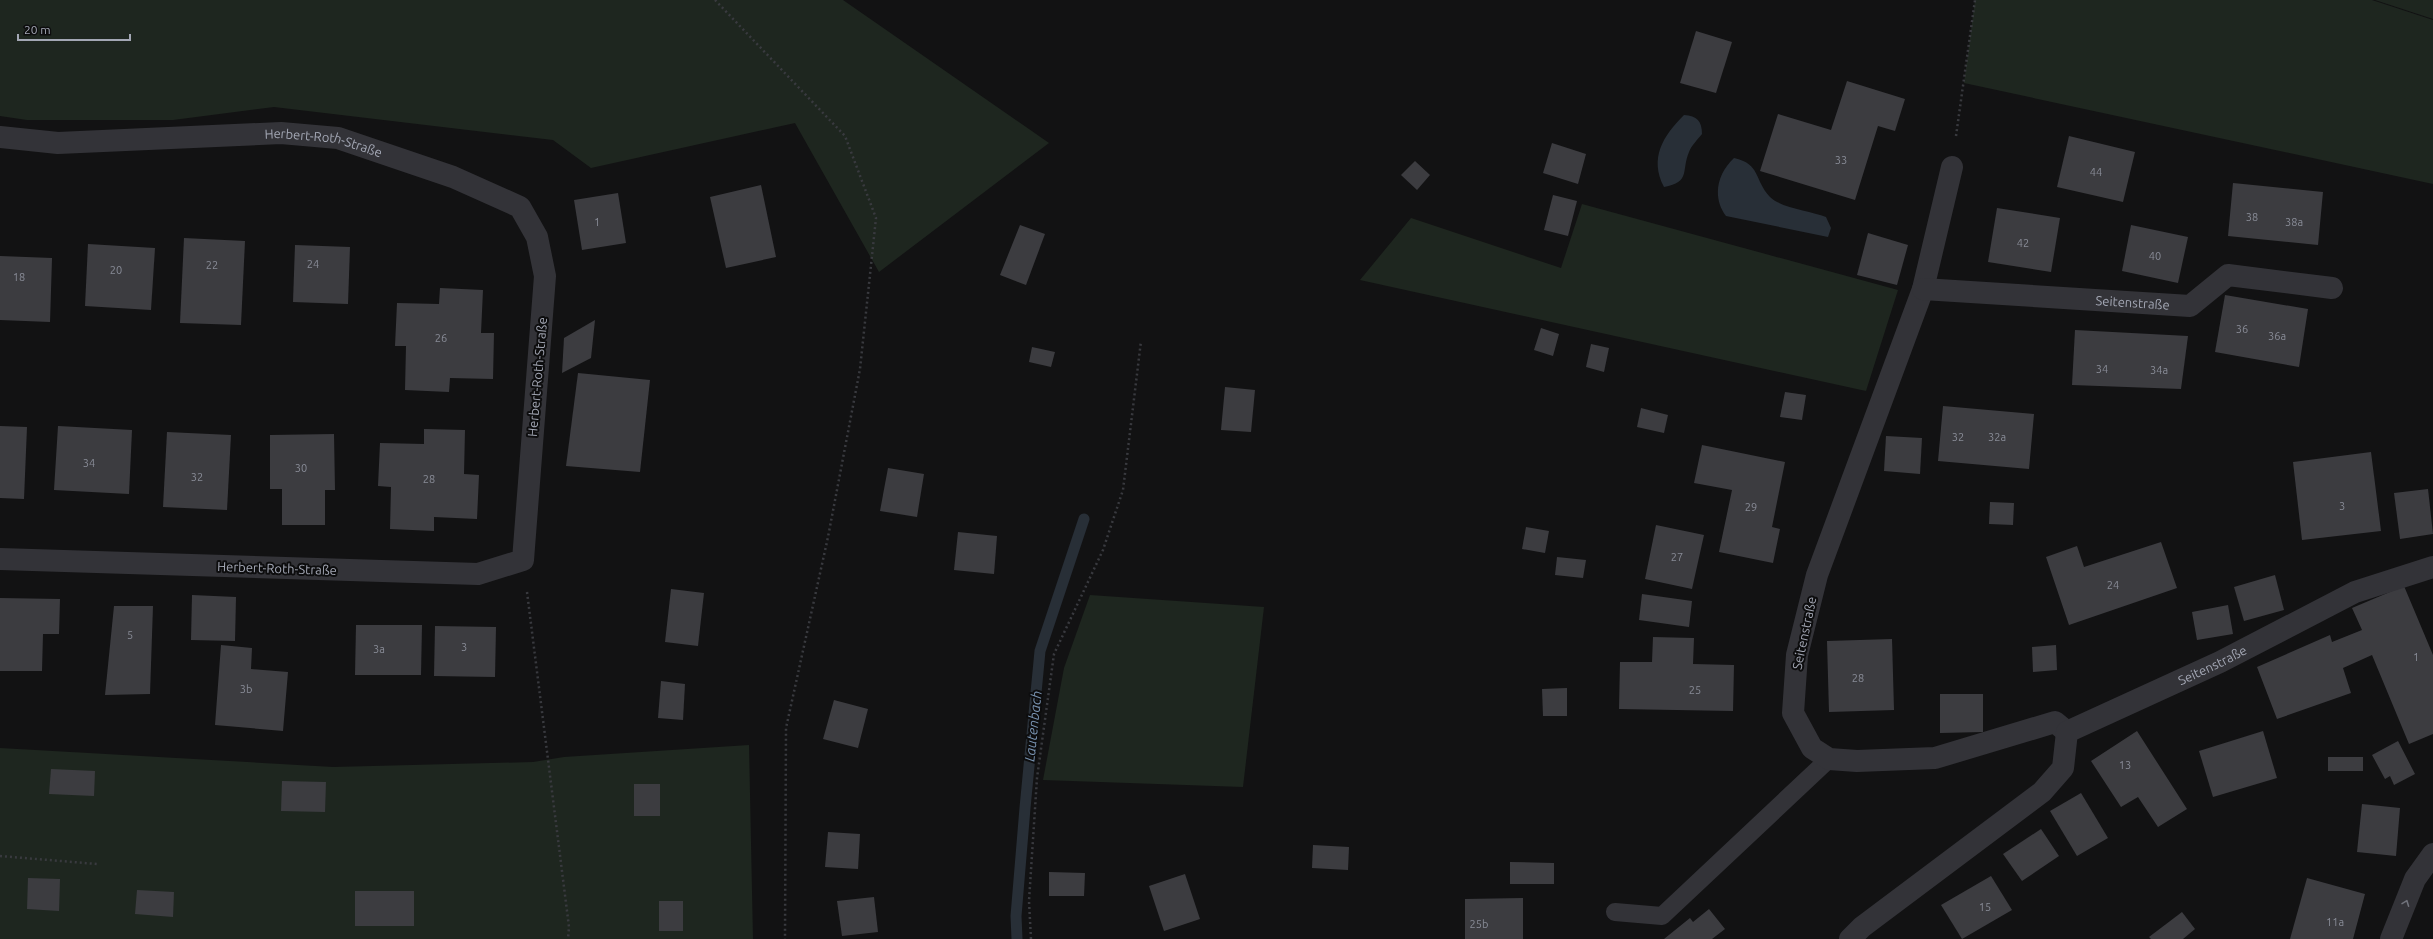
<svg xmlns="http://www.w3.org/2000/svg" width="2433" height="939" viewBox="0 0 2433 939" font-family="Ubuntu,sans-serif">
<rect width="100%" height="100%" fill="#121213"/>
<g fill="#1e261f">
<path d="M0,0H843L1049,143L879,272L795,123L591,168L553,140L274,107L173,120H27L0,116Z"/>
<path d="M1975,0H2372L2433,20V184L1964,83Z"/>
<path d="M2375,0H2433V19Z"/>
<path d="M1582,204L1898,290L1866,391L1360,280L1411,218L1561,268Z"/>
<path d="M1090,595L1264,607L1243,787L1043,780L1064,668Z"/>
<path d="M749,745L753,939H0V748L333,767L533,762L564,757Z"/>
</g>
<g fill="#282f37">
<path d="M1684,115C1697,116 1702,121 1702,134C1698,139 1691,146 1689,152C1681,171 1691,182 1664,187C1649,158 1663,136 1684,115Z"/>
<path d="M1734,158C1761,164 1754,180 1770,197C1781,208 1811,211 1826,217L1831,228L1828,237L1726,216C1712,197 1717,174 1734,158Z"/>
</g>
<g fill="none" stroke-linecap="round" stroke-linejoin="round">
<path stroke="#282f37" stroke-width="11" d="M1017,939L1016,916L1025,808L1040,651L1084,519"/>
</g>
<g fill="#3c3c40">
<path d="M1696,31L1732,42L1716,93L1680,83Z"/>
<path d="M1847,81L1905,99L1895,131L1878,126L1855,200L1760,171L1778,114L1831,130Z"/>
<path d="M2069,136L2135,152L2123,202L2057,187Z"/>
<path d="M1552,143L1586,154L1578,184L1543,173Z"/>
<path d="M1415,161L1430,175L1417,190L1401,175Z"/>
<path d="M2233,183L2323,192L2318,245L2228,236Z"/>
<path d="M761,185L776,257L726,268L710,197Z"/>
<path d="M618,193L626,243L582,250L574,200Z"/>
<path d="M1553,195L1577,201L1568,236L1544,230Z"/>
<path d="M1997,208L2060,218L2051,272L1988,262Z"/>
<path d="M1020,225L1045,234L1026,285L1000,275Z"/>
<path d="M2131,225L2188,237L2178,283L2122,271Z"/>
<path d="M1868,233L1908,245L1897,285L1857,275Z"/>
<path d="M184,238L245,241L241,325L180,323Z"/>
<path d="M88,244L155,248L151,310L85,306Z"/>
<path d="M295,245L350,247L348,304L293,302Z"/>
<path d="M0,256L52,258L50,322L0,320Z"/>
<path d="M440,288L483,290L481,333H494L493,379L450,378L449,392L405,390L406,346H395L397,303L439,304Z"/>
<path d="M2225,295L2308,309L2299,367L2215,352Z"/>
<path d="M595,320L591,358L562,373L564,338Z"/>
<path d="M1541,328L1559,334L1553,356L1534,350Z"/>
<path d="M2075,330L2188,336L2181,389L2072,385Z"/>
<path d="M1591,344L1609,348L1604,372L1586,367Z"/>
<path d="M1032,347L1055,352L1051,367L1029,362Z"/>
<path d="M578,373L650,380L640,472L566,466Z"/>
<path d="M1225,387L1255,390L1251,432L1221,430Z"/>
<path d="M1785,392L1806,395L1802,420L1780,417Z"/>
<path d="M1943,406L2034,414L2029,469L1938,461Z"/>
<path d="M1641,408L1668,415L1664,433L1637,427Z"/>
<path d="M0,426L27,427L24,499L0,498Z"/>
<path d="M58,426L132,430L129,494L54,490Z"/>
<path d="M424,429L465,430L464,474L479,475L477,519L434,517V531L390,529L391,487L378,486L380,443L424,444Z"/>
<path d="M167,432L231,435L227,510L163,507Z"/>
<path d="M334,434L335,490H325V525H282V489H270V435Z"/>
<path d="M1886,436L1922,438L1920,474L1884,471Z"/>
<path d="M1702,445L1785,462L1772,527L1780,529L1773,563L1719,552L1732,490L1694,483Z"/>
<path d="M2371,452L2381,531L2302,540L2293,462Z"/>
<path d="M888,468L924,474L917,517L880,511Z"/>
<path d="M2428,489L2433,534L2400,539L2394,493Z"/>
<path d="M1990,502L2014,503L2013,525L1989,524Z"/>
<path d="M1656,525L1704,535L1692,589L1645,579Z"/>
<path d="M1526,527L1549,531L1545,553L1522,549Z"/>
<path d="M958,532L997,536L994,574L954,570Z"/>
<path d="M2161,542L2177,588L2069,625L2046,557L2077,546L2084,567Z"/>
<path d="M1557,557L1586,560L1583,578L1555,575Z"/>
<path d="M2275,575L2284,610L2244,621L2234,587Z"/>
<path d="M2404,586L2433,655V734L2409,744L2372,655L2343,668L2351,693L2277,719L2257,667L2330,635L2332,642L2362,630L2352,608Z"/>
<path d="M671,589L704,593L698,646L665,642Z"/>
<path d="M1642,594L1692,601L1689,627L1639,620Z"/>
<path d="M192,595L236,597L235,641L191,640Z"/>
<path d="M0,598L60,599L59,634H43L42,671H0Z"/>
<path d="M2228,605L2233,634L2197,640L2192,612Z"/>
<path d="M114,606H153L150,694L105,695Z"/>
<path d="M356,625H422L421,675H355Z"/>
<path d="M435,626L496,627L495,677L434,676Z"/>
<path d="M1653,637L1694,638L1693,664L1734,665L1733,711L1619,709L1620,662H1652Z"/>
<path d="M1892,639L1894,710L1829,712L1827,641Z"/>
<path d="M221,645L252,648L251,669L288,672L283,731L215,725Z"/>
<path d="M2056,645L2057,670L2033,672L2032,647Z"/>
<path d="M661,681L685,684L683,720L658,718Z"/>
<path d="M1567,688V716H1543L1542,689Z"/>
<path d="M1940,694H1983V732L1940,733Z"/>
<path d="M834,700L868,709L858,748L823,739Z"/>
<path d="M2137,731L2187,809L2158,827L2138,797L2121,807L2091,761Z"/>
<path d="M2263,731L2277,778L2213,797L2199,751Z"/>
<path d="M2398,741L2415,774L2394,785L2390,776L2385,779L2372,755Z"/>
<rect x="2328" y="757" width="35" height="14"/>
<path d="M51,769L95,771L94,796L49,794Z"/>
<path d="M282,781L326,782L325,812L281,811Z"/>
<rect x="634" y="784" width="26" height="32"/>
<path d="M2081,793L2108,838L2077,856L2050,811Z"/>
<path d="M2362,804L2400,808L2396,856L2357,852Z"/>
<path d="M2041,829L2059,856L2022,881L2003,854Z"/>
<path d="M828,832L860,834L858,869L825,867Z"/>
<path d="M1313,845L1349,847L1348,870L1312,868Z"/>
<path d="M1510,862L1554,863V884H1510Z"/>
<path d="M1049,872L1085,873L1084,896H1049Z"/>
<path d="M1185,874L1200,919L1164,931L1149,886Z"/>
<path d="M1991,876L2012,910L1962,939L1941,905Z"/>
<path d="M28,878L60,879L59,911L27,909Z"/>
<path d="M2307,878L2365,894L2353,939H2290Z"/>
<path d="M137,890L174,892L173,917L135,914Z"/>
<rect x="355" y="891" width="59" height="35"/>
<path d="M874,897L878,932L842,936L837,901Z"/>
<path d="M1523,898V939H1465V899Z"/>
<rect x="659" y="901" width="24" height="30"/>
<path d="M1709,909L1725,929L1712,939H1664L1690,918L1693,922Z"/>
<path d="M2182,912L2195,929L2183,939H2151L2149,937Z"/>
</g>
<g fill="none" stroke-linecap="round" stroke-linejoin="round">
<g stroke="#393a3f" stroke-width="2.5" stroke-dasharray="2 3" stroke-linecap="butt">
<path d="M715,0L845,136L876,218L860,369L828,537L786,728L785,939"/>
<path d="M1956,136L1975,0"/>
<path d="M527,592L569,927L568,939"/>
<path d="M0,856L97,864"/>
<path d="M1031,939L1029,901L1037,778L1054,654L1103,550L1123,490L1141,341"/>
</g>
<path stroke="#333338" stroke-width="18" d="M1615,912L1662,916L1829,759"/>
<g stroke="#333338" stroke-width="22">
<path id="s1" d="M0,137L58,143L281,133L338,138L453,177L520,207L537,237L545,276L523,560L478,574L0,559"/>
<path d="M1952,167L1923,289L1817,575L1797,655L1793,713L1812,748L1829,759L1857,761L1935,758L2055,722L2067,732"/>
<path id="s2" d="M1923,289L2190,306L2228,275L2332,288"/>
<path id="s3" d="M1850,939L1862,927L2042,792L2063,768L2067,732L2220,662L2355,592L2433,567"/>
<path d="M2391,939L2415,879L2433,854"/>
</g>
</g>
<defs><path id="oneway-chevron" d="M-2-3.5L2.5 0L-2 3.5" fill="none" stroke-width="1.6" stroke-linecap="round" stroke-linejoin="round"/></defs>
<use stroke="#71737c" href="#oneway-chevron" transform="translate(2406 903) rotate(-69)"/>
<g text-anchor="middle" stroke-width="4" stroke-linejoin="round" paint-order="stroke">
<g font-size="11" fill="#898c97">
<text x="1841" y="164">33</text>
<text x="2096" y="176">44</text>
<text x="2252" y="221">38</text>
<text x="597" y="226">1</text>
<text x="2294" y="226">38a</text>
<text x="2023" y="247">42</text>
<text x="2155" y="260">40</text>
<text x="313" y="268">24</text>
<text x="212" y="269">22</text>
<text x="116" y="274">20</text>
<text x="19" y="281">18</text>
<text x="2242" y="333">36</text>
<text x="2277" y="340">36a</text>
<text x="441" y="342">26</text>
<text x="2102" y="373">34</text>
<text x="2159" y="374">34a</text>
<text x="1958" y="441">32</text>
<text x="1997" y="441">32a</text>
<text x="89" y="467">34</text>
<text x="301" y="472">30</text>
<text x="197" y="481">32</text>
<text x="429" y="483">28</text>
<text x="2342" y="510">3</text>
<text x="1751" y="511">29</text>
<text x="1677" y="561">27</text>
<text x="2113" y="589">24</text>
<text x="130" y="639">5</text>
<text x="464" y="651">3</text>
<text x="379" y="653">3a</text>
<text x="2416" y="661">1</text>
<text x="1858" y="682">28</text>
<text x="246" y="693">3b</text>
<text x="1695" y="694">25</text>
<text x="2125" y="769">13</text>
<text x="1985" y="911">15</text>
<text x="2335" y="926">11a</text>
<text x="1479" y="928">25b</text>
</g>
<g font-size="13" fill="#a3a7b4" stroke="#0d0d0e">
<text dy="5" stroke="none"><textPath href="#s1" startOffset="325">Herbert-Roth-Straße</textPath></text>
<text dy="5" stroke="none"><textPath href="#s2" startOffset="210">Seitenstraße</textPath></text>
<text transform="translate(537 377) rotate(-85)" y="5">Herbert-Roth-Straße</text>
<text transform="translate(277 568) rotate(2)" y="5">Herbert-Roth-Straße</text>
<text transform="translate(1804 633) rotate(-78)" y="5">Seitenstraße</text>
<text dy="5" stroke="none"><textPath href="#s3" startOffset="470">Seitenstraße</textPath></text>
</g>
<g font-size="14" font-style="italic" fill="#7993b1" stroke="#0d0d0e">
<text transform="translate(1033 726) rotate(-84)" y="5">Lautenbach</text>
</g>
</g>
<path d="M18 34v6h112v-6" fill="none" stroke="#a3a7b4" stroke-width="2"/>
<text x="24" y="34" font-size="12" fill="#a3a7b4" stroke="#0d0d0e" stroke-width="3" paint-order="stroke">20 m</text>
</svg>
